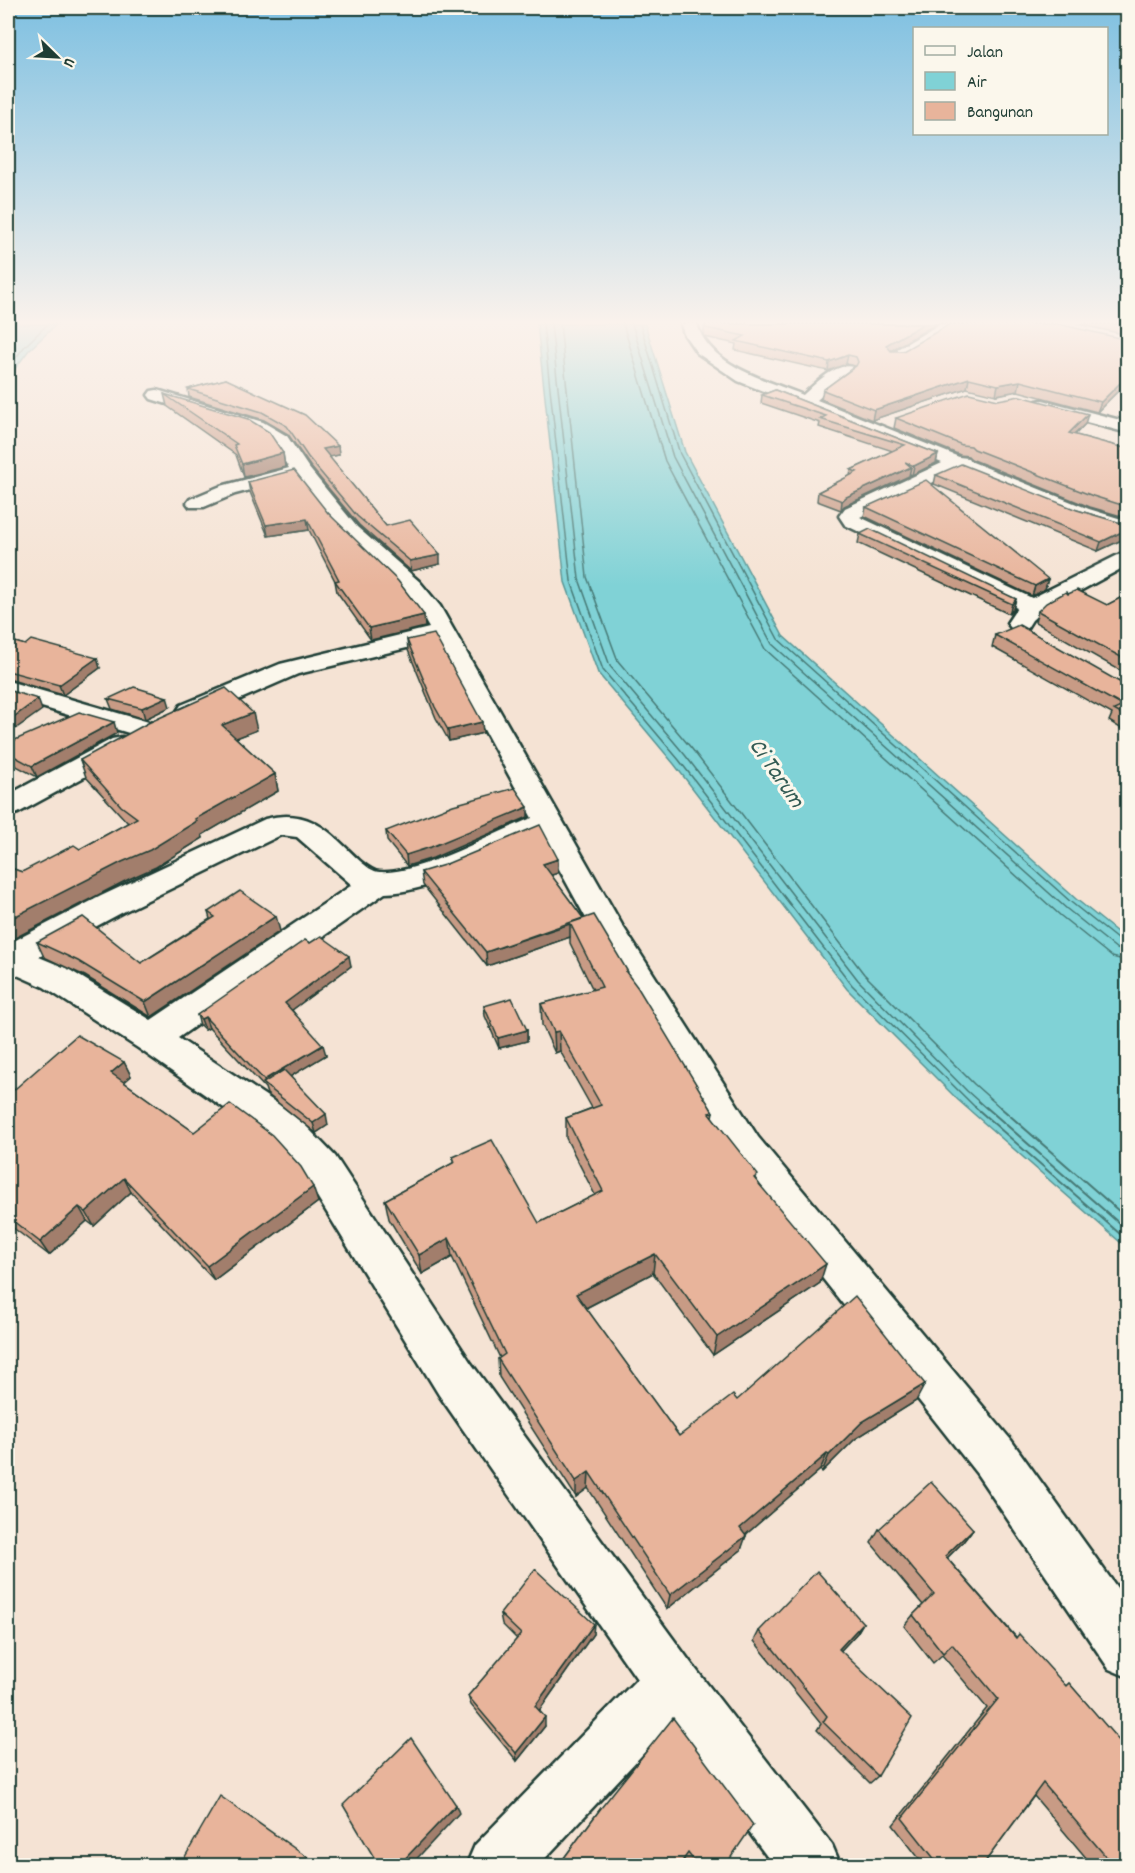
<svg xmlns="http://www.w3.org/2000/svg" width="1135" height="1873" viewBox="0 0 1135 1873" font-family="Dekko,sans-serif">
<rect width="100%" height="100%" fill="#f5e3d4"/>
<filter id="ink" filterUnits="userSpaceOnUse"><feTurbulence type="fractalNoise" baseFrequency=".0167" numOctaves="2"/><feDisplacementMap in="SourceGraphic" scale="12" xChannelSelector="R" yChannelSelector="G"/><feConvolveMatrix kernelMatrix="1 2 1 2 8 2 1 2 1" color-interpolation-filters="sRGB"/></filter>
<g filter="url(#ink)">
<g fill="#80d2d6" stroke="#599695" stroke-width="1.5">
<path d="M8,324H57L29,350L8,378Z"/>
<path d="M537,324H645L685,452L783,636L1076,899L1127,940V1248L958,1100L847,989L674,764L598,673L565,582Z"/>
</g>
<g fill="none" stroke-linecap="round" stroke-linejoin="round">
<g stroke="#467975" stroke-width="1.5">
<path d="M543,324L571,581L603,670L679,760L852,985L977,1109"/>
<path d="M551,324L579,579L610,666L685,755L858,980L967,1091L987,1109"/>
<path d="M560,324L587,577L618,661L692,749L864,974L974,1084L1002,1109"/>
<path d="M623,324L665,461L765,649L1061,916L1112,957L1128,961"/>
<path d="M632,324L673,457L772,644L1067,909L1117,949L1128,952"/>
<path d="M640,324L680,454L778,639L1072,903L1122,943L1128,945"/>
<path d="M8,368L25,346L48,324"/>
</g>
<g stroke="#467975" stroke-width="2">
<path d="M975,1107L1128,1241"/>
<path d="M986,1107L1128,1231"/>
<path d="M1000,1107L1128,1219"/>
</g>
<g stroke="#1f3d34" stroke-width="5">
<g id="minor">
<path d="M681,324H697C709,366 767,380 803,395C815,384 836,362 853,367L855,370L853,373L828,390L817,400L959,457L968,458L970,461L1089,509L1128,521V534L1075,517L959,470L860,517L1032,598L1128,550V565L1041,612L1032,620L1027,628L1019,630L1011,628L1007,623L1017,608L845,525L839,516L845,508L942,463L738,381L697,353L684,334Z"/>
<path d="M940,324H959L901,358H889L887,355Z"/>
<path d="M157,390L263,422L287,436L308,467L357,527L420,582L440,606L622,925L758,1137L1011,1440L1128,1603V1677L1109,1669L977,1474L730,1161L593,931L541,836C495,857 437,891 385,893L178,1038L278,1104L306,1126L335,1156L471,1363L691,1663L832,1845L841,1866H774L670,1725L538,1866H466L475,1845L637,1679L439,1395L307,1180L278,1148L250,1126L138,1048L44,987L8,971V944L101,896L265,819C311,807 330,833 360,861C366,866 373,872 380,872C419,875 493,833 532,818L436,641L298,674L199,717L190,719L181,717L177,711L181,705L280,664L429,628C409,590 373,567 343,536C326,519 312,497 296,478L235,494L204,507H190L187,503L190,499L221,486L289,468L273,444L251,430L151,399L148,395L151,391ZM281,835L297,837L352,885L151,1020L68,969L39,957L123,912Z"/>
<path d="M1043,400L1128,422V433L1037,409L1034,405L1037,401Z"/>
<path d="M8,681L159,725L162,731L159,737L149,739L8,697Z"/>
<path d="M122,737L132,739L136,745L132,751L18,813L8,816V795L112,739Z"/>
</g>
</g>
<use href="#minor" fill="#fbf7ec" fill-rule="evenodd"/>
</g>
<g fill="#c89b85" stroke="#1f3d34" stroke-width="1.5">
<path d="M704,324H936L891,351H903L1128,340V384H1125L1097,412L1018,391L996,395L967,388L872,420L821,399L823,390L855,366L846,364L828,371L735,350L736,344L705,337L704,333Z"/>
<path d="M1077,324H1128V335Z"/>
<path d="M226,379L338,446L339,455L329,457L386,526L440,564L411,571L359,525L310,466L288,434L264,420L189,397L188,389Z"/>
<path d="M775,390L938,454L936,463L912,475L910,474L909,476L844,506L841,510L817,501L818,492L850,476L851,470L893,451L819,427L820,423L761,403L762,395Z"/>
<path d="M164,394L283,453L285,467L244,477L236,455L167,406Z"/>
<path d="M896,418L1085,424L1075,435L1128,449V518L1090,507L971,459L968,456L960,455L894,428Z"/>
<path d="M936,475L1077,510L1128,525V537L1098,551L934,484Z"/>
<path d="M248,482L328,513L425,627L371,640L337,592L335,581L309,530L268,536L250,492Z"/>
<path d="M866,507L1048,579L1045,589L1032,596L864,516Z"/>
<path d="M860,534L1016,599L1013,609L1009,614L858,543Z"/>
<path d="M1068,594L1107,605L1128,594V675L1035,622L1038,611Z"/>
<path d="M995,635L1128,685V733L1109,721L1112,714L992,647Z"/>
<path d="M8,640L100,668L63,695L8,679Z"/>
<path d="M407,640L483,733L449,741L436,718L408,650Z"/>
<path d="M108,699L170,707L145,719L112,709Z"/>
<path d="M257,730L236,738L275,774L278,791L202,835L203,838L156,867L129,879L13,939L8,936V867L22,872L80,849L128,823L86,777L80,760Z"/>
<path d="M117,733L37,777L11,763L8,765V743Z"/>
<path d="M528,817L433,858L407,866L387,841L386,831Z"/>
<path d="M421,872L558,873L551,875L583,918L628,975L713,1112L712,1117L757,1181L820,1283L713,1355L653,1273L586,1308L679,1436L737,1400L916,1401L855,1439L822,1472L820,1470L745,1535L741,1550L667,1609L588,1488L576,1497L499,1377L498,1359L500,1358L452,1257L422,1274L389,1219L385,1200L453,1163V1157L539,1223L595,1195L566,1138V1118L592,1108L560,1051L555,1053L542,1025L541,1004L593,990L570,943V937L487,966L423,885Z"/>
<path d="M208,912L280,931L151,1017L85,976L44,957L37,942L141,963L210,919Z"/>
<path d="M310,943L351,966L292,1010L326,1055L290,1076L328,1125L316,1133L267,1094L265,1088L209,1028L205,1030L200,1025L197,1015Z"/>
<path d="M484,1006L527,1030V1041L499,1048L485,1016Z"/>
<path d="M124,1062L131,1076L124,1082L194,1132L318,1202L214,1280L131,1192L94,1226L87,1221L49,1255L8,1224V1095Z"/>
<path d="M879,1529H973L963,1542L947,1558L1016,1637L1066,1686L1069,1683L1123,1746L1128,1740V1866H1093L1034,1796L982,1866H925L893,1825L987,1708L942,1655L933,1663L904,1626L913,1615L923,1605L871,1543Z"/>
<path d="M500,1614L593,1634L539,1711L545,1726L517,1761L471,1705L468,1696L517,1639L502,1624Z"/>
<path d="M863,1623L857,1633L840,1651L878,1776L870,1783L817,1730L821,1724L754,1641L759,1631Z"/>
<path d="M601,1808L725,1866H689L684,1860L680,1866H558Z"/>
</g>
<g fill="#a27e6c" stroke="#1f3d34" stroke-width="1.5">
<path d="M923,324H936L885,354L886,345Z"/>
<path d="M848,355L846,364L828,371L829,362Z"/>
<path d="M1128,375L1125,384L1097,412L1101,402Z"/>
<path d="M969,378L967,388L872,420L874,410Z"/>
<path d="M1020,381L1018,391L996,395L998,385Z"/>
<path d="M1088,414L1085,424L1066,443L1069,433Z"/>
<path d="M338,446L339,455L324,458L323,449Z"/>
<path d="M283,453L285,467L244,477L242,464Z"/>
<path d="M938,454L936,463L912,475L914,466Z"/>
<path d="M911,467L909,476L844,506L841,510L842,501L846,497Z"/>
<path d="M307,519L309,530L268,536L266,525Z"/>
<path d="M1128,529V537L1098,551L1101,542Z"/>
<path d="M440,555V564L411,571L410,561Z"/>
<path d="M1048,579L1045,589L1032,596L1035,586Z"/>
<path d="M1016,599L1013,609L1009,614L1012,604Z"/>
<path d="M424,615L425,627L371,640L369,628Z"/>
<path d="M97,658L100,668L63,695L59,685Z"/>
<path d="M167,697L170,707L145,719L142,708Z"/>
<path d="M38,699L42,710L8,734V721Z"/>
<path d="M253,713L257,730L226,742L222,725Z"/>
<path d="M114,722L117,733L37,777L32,766Z"/>
<path d="M482,722L483,733L449,741L448,730Z"/>
<path d="M8,756L11,763L8,765Z"/>
<path d="M275,774L278,791L202,835L203,838L156,867L129,879L13,939L8,927V920L195,819Z"/>
<path d="M528,807V817L433,858L407,866L406,855Z"/>
<path d="M558,859V873L543,878V864Z"/>
<path d="M276,916L280,931L151,1017L145,1002Z"/>
<path d="M570,924V937L487,966L486,952Z"/>
<path d="M349,956L351,966L288,1013L285,1003Z"/>
<path d="M205,1017L209,1028L205,1030L201,1019Z"/>
<path d="M527,1030V1041L499,1048L498,1038Z"/>
<path d="M559,1031L560,1051L555,1053L554,1032Z"/>
<path d="M323,1045L326,1055L270,1089L265,1085L264,1080Z"/>
<path d="M124,1062L131,1076L118,1088L111,1073Z"/>
<path d="M326,1114L328,1125L316,1133L313,1123Z"/>
<path d="M124,1178L131,1192L94,1226L86,1212Z"/>
<path d="M313,1187L318,1202L214,1280L207,1266Z"/>
<path d="M79,1207L87,1221L49,1255L40,1242Z"/>
<path d="M449,1238L452,1257L422,1274L419,1255Z"/>
<path d="M655,1254L653,1273L576,1313V1294Z"/>
<path d="M826,1264L820,1283L713,1355L717,1337Z"/>
<path d="M925,1384L916,1401L855,1439L822,1472L829,1455L862,1422Z"/>
<path d="M827,1454L820,1470L736,1543L740,1528Z"/>
<path d="M589,1472L588,1488L576,1497V1481Z"/>
<path d="M973,1529L963,1542L936,1569L945,1556Z"/>
<path d="M746,1536L741,1550L667,1609L670,1595Z"/>
<path d="M863,1623L857,1633L833,1659L839,1649Z"/>
<path d="M594,1624L593,1634L536,1715L535,1706Z"/>
<path d="M545,1717V1726L517,1761L516,1753Z"/>
<path d="M456,1805L459,1813L410,1866H398Z"/>
</g>
<g fill="#e8b49b" stroke="#1f3d34" stroke-width="1.5">
<path d="M704,324H923L886,345L891,351H903L950,324H1058L1128,340V375L1101,402L1020,381L998,385L969,378L874,410L823,390L856,366L858,362L856,357L848,355L829,362L736,341L745,336L706,328Z"/>
<path d="M226,379L305,415L338,446L323,449L386,526L410,520L440,555L410,561L357,516L308,457L287,426L262,412L188,389Z"/>
<path d="M775,390L938,454L914,466L905,462L911,467L846,497L842,501L818,492L857,472L851,470L905,445L820,419L826,416L762,395Z"/>
<path d="M969,393L998,400L1020,396L1088,414L1069,433L1128,449V507L1093,496L974,449L971,446L962,445L896,418Z"/>
<path d="M164,394L248,419L269,432L283,453L242,464L234,445L237,444Z"/>
<path d="M961,464L1077,510L1128,525V529L1101,542L936,475Z"/>
<path d="M294,470L328,513L398,581L424,615L369,628L335,581L339,580L307,519L266,525L248,482Z"/>
<path d="M926,480L1048,579L1035,586L866,507Z"/>
<path d="M870,529L1016,599L1012,604L860,534Z"/>
<path d="M1077,590L1107,605L1128,594V661L1038,611L1046,603L1066,592L1068,594Z"/>
<path d="M1019,625L1123,684L1128,685V718L1114,710L1123,706L995,635Z"/>
<path d="M434,634L482,722L448,730L435,707L407,640Z"/>
<path d="M8,640L25,645L31,640L97,658L59,685L8,671Z"/>
<path d="M134,687L167,697L142,708L108,699Z"/>
<path d="M226,688L253,713L222,725L275,774L195,819L197,821L150,850L122,862L8,920V867L22,872L74,845L80,849L137,818L121,806L80,760L148,723Z"/>
<path d="M8,690L38,699L8,721Z"/>
<path d="M79,712L114,722L32,766L8,753V743Z"/>
<path d="M515,788L528,807L431,847L406,855L386,831L453,805Z"/>
<path d="M540,825L558,859L543,864L583,918L486,952L421,872L444,865Z"/>
<path d="M240,891L276,916L145,1002L78,961L37,942L83,917L141,963L215,917L208,912Z"/>
<path d="M594,915L628,972H626L638,988L713,1112L709,1113L758,1175L754,1178L826,1264L717,1337L655,1254L576,1294L679,1436L733,1395L737,1400L855,1296L925,1384L862,1422L829,1455L827,1454L740,1528L746,1536L670,1595L589,1472L576,1481L498,1359L505,1354L449,1238L419,1255L385,1200L455,1162L453,1157L492,1140L539,1223L603,1191L566,1118L601,1105L559,1031L554,1032L541,1004L602,987L570,923Z"/>
<path d="M321,936L349,956L285,1003L323,1045L264,1080L205,1017L201,1019L197,1015L305,940L310,943Z"/>
<path d="M512,998L527,1030L498,1038L484,1006Z"/>
<path d="M77,1035L124,1062L111,1073L194,1132L230,1104L272,1135L301,1167L313,1187L207,1266L124,1178L86,1212L79,1207L40,1242L8,1217V1095Z"/>
<path d="M284,1070L326,1114L313,1123L263,1083Z"/>
<path d="M931,1482L973,1529L945,1556L1016,1638L1019,1634L1066,1686L1069,1683L1128,1751V1866H1114L1043,1783L982,1866H940L902,1818L998,1699L952,1644L943,1653L913,1615L934,1594L879,1529Z"/>
<path d="M535,1569L594,1624L535,1706L545,1717L516,1753L468,1696L521,1634L500,1614Z"/>
<path d="M817,1571L863,1623L839,1649L912,1718L878,1776L823,1722L827,1716L759,1631Z"/>
<path d="M673,1718L753,1825L725,1866H698L688,1853L679,1866H558L601,1808Z"/>
<path d="M411,1738L456,1805L398,1866H379L343,1805Z"/>
<path d="M220,1796L311,1860L316,1866H187L182,1862Z"/>
</g>
</g>
<linearGradient id="sky" x2="0" y2="1"><stop stop-color="#7ec0e1"/><stop offset="0.55" stop-color="#faf2ec"/><stop offset="1" stop-color="#faf2ec" stop-opacity="0"/></linearGradient>
<rect width="1135" height="586" fill="url(#sky)"/>
<g text-anchor="middle" stroke-width="6" stroke-linejoin="round" paint-order="stroke">
<g font-size="24" font-style="italic" fill="#325b54" stroke="#fbf7ec">
<text transform="translate(778 772) rotate(55)" y="8">Ci Tarum</text>
</g>
</g>
<rect width="1135" height="1873" fill="none" stroke="#fbf7ec" stroke-width="30"/>
<rect x="15" y="15" width="1105" height="1843" fill="none" stroke="#1f3d34" stroke-width="2" filter="url(#ink)"/>
<rect x="913" y="27" width="195" height="108" fill="#fbf7ec" stroke="#a3ada2" stroke-width="1.5"/>
<rect x="925" y="46" width="30" height="9" fill="#fbf7ec" stroke="#a3ada2" stroke-width="1.5"/>
<text x="967" y="57" font-size="18" fill="#1f3d34">Jalan</text>
<rect x="925" y="72" width="30" height="18" fill="#80d2d6" stroke="#a3ada2" stroke-width="1.5"/>
<text x="967" y="87" font-size="18" fill="#1f3d34">Air</text>
<rect x="925" y="102" width="30" height="18" fill="#e8b49b" stroke="#a3ada2" stroke-width="1.5"/>
<text x="967" y="117" font-size="18" fill="#1f3d34">Bangunan</text>
<g transform="translate(57 57) rotate(114)" stroke="#fbf7ec" stroke-width="4.5" paint-order="stroke">
<path d="M0-4.5L10 22L0 15L-10 22Z" fill="#1f3d34"/>
<text y="-9" font-size="16" font-weight="bold" text-anchor="middle" fill="#1f3d34">U</text>
</g>
</svg>
